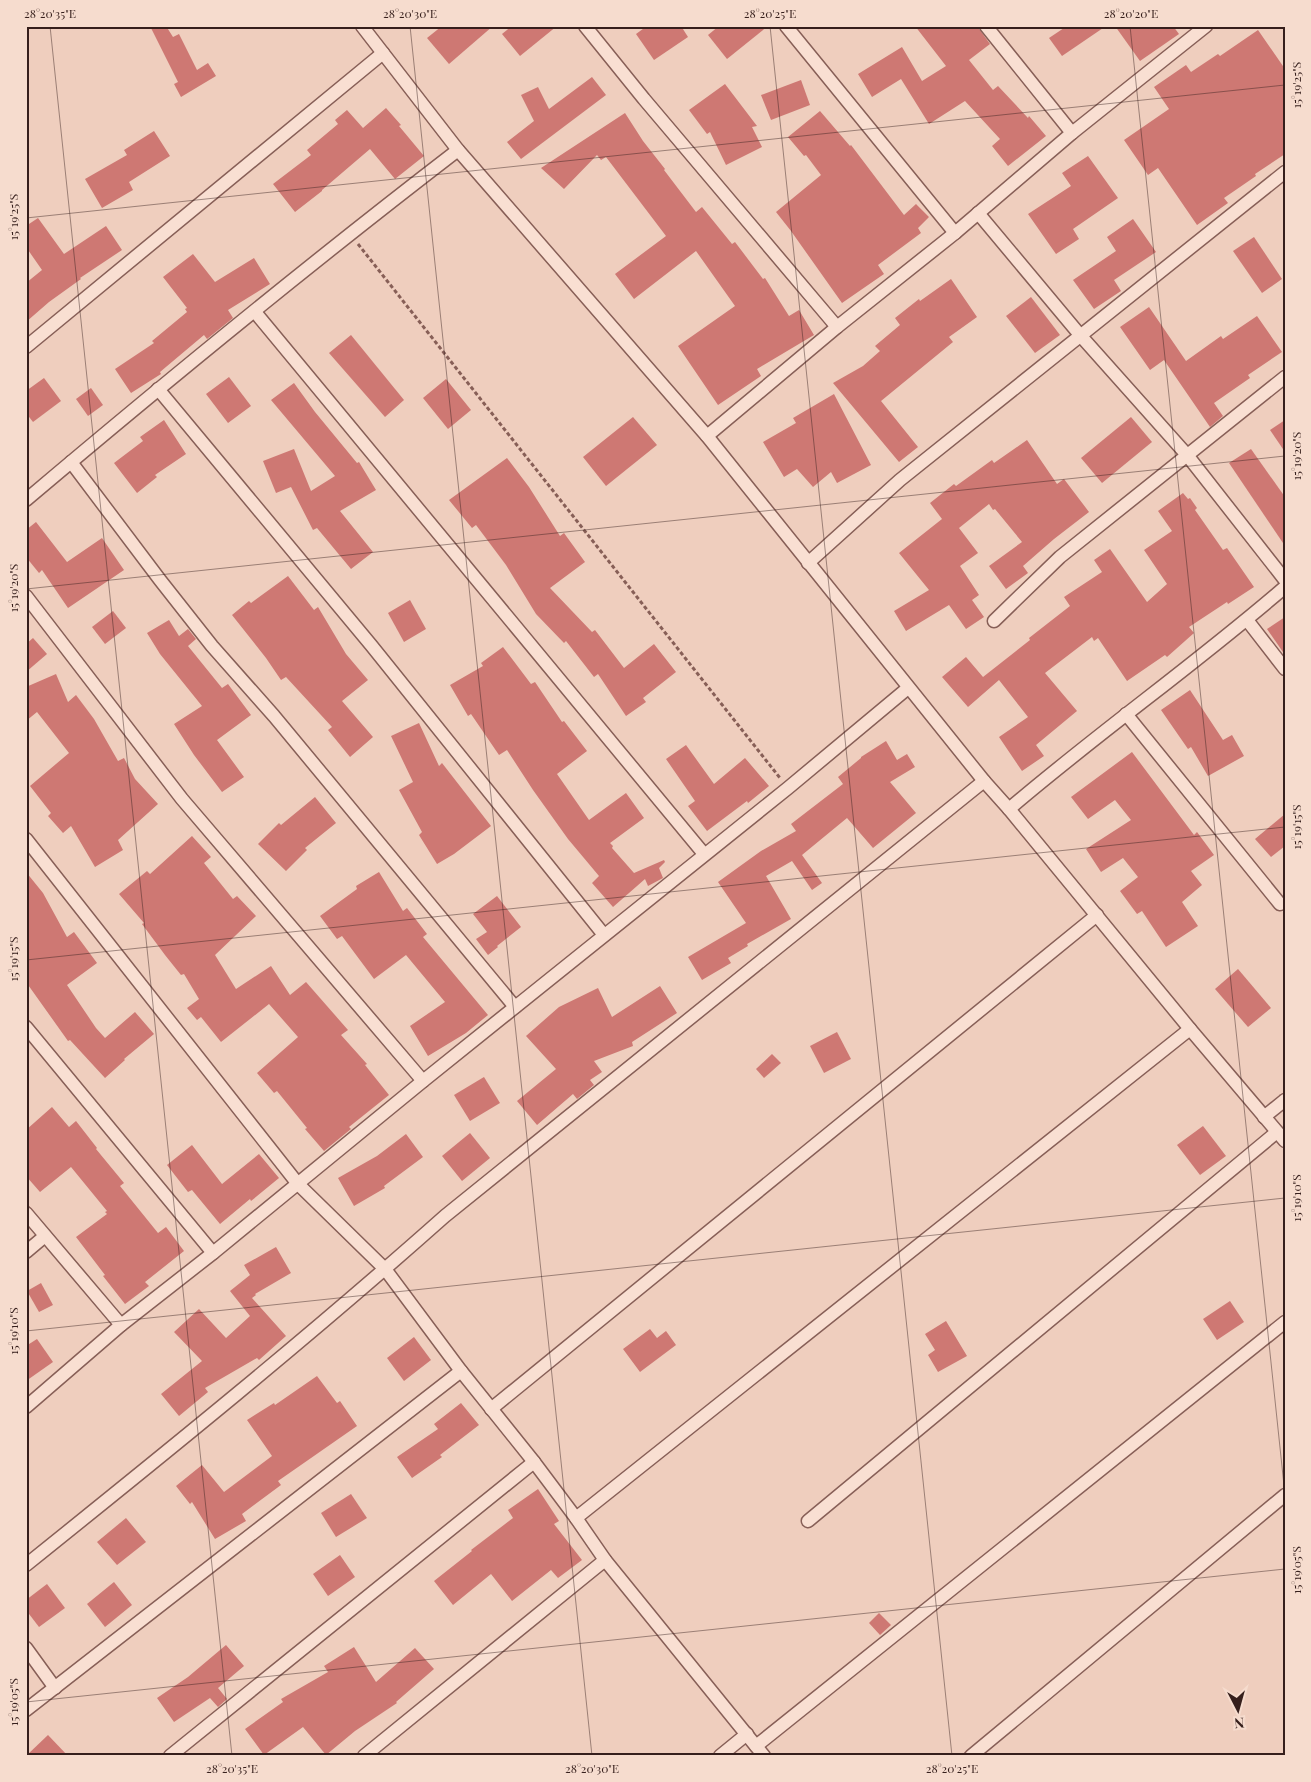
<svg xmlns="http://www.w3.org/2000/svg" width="1311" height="1782" viewBox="0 0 1311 1782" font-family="'Playfair Display',serif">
<rect width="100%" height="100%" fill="#efcebe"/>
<g fill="#ce7873">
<path d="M150,26H166L173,37L179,34L197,70L208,63L216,76L181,97L174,84L178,82Z"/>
<path d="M442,26H493L449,64L427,38Z"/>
<path d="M512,26H557L520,56L502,34Z"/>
<path d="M647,26H681L688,37L654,60L636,34Z"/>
<path d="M719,26H768L727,59L708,35Z"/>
<path d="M915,26H977L990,44L969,60L993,90L998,86L1028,118L1029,116L1046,136L1008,166L992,146L1000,139L965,101L929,124L901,79L872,97L858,74L902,47L922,81L946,66Z"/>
<path d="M1067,26H1106L1062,56L1049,38Z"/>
<path d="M1115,26H1173L1179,34L1140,61Z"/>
<path d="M1258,30L1285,69V154L1255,174L1256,176L1224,198L1228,203L1197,225L1158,168L1148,175L1124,140L1169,109L1154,87L1186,65L1191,72L1218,54L1220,56Z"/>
<path d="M592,77L606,95L521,159L507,142L534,121L521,95L538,87L549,109Z"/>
<path d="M801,80L810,105L771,120L761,95Z"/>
<path d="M725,84L757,126L752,127L762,147L726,165L710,132L707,134L689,110Z"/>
<path d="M386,108L401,125L399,126L424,156L395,179L370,149L322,190V191L295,212L273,184L311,155L307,150L338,124L335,120L347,110L363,128Z"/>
<path d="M820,111L850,146L851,145L904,215L916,204L929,217L918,228L921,233L878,265L884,274L842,303L791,231L776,212L821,175L806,155L804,156L788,137Z"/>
<path d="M625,113L643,141L665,169L664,170L696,212L702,207L732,244L735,242L763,279L765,278L789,316L799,310L814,335L757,369L761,376L718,405L678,346L735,306L696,251L634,299L615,274L666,236L606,157L601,160L597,155L564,189L541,168Z"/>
<path d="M154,131L170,156L129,182L133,190L102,208L85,179L127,155L124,150Z"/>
<path d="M1088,156L1118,198L1073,229L1079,239L1056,254L1028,214L1071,186L1062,173Z"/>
<path d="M38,218L64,254L106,226L122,250L80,278L81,279L49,302L26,322V283L42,270L26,247V226Z"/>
<path d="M1133,219L1156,252L1114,280L1121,291L1094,309L1073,280L1116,251L1107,237Z"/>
<path d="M1254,237L1282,279L1262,293L1233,251Z"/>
<path d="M193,254L215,282L254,258L270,284L228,310L233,318L207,339L204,335L160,372L161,374L131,393L115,369L154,343L152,341L187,312L185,309L187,308L163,277Z"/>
<path d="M951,279L977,317L949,337L953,342L881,401L918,447L899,462L833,383L863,366L880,351L875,346L900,325L895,318L919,299L920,301Z"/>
<path d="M1031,297L1060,335L1035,353L1006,316Z"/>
<path d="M1149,307L1186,361L1221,336L1223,339L1257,316L1282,352L1248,375L1250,378L1214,403L1223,416L1210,427L1164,360L1150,370L1120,327Z"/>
<path d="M351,335L404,400L385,417L329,353Z"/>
<path d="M229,377L251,406L228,423L206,394Z"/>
<path d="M44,378L61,401L33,422L26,413V391Z"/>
<path d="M446,379L471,410L448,429L423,398Z"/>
<path d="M294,383L315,412L357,463L359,462L376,490L340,511L373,552L351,569L317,528L313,530L291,487L276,493L263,461L294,449L311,491L335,476L271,400Z"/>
<path d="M91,388L103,405L88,416L76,399Z"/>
<path d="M834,394L871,465L837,483L831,472L813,487L797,469L784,477L763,442L796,423L793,418Z"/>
<path d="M633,417L657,445L606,486L583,457Z"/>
<path d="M1131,417L1152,442L1102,483L1081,458Z"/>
<path d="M164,420L186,454L155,475L157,477L137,493L114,463L143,441L140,437Z"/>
<path d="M1285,420V452L1270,430Z"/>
<path d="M1027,440L1057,484L1064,479L1089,512L1054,539L1023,566L1028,573L1006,589L989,566L1022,542L995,509L993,510L989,504L959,528L978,553L960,566L979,595L972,600L984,617L966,629L949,605L906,631L894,611L929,590L899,553L942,519L930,503L954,484L956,486L992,460L994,463Z"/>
<path d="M1251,449L1285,497V546L1229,463Z"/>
<path d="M507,458L529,487L560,536L564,533L585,562L550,588L592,632L595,630L624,668L654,644L676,672L643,698L646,702L626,716L598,674L594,677L566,641L564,643L536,614L506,565L476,525L472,528L449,500Z"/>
<path d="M1183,493L1188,499L1190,498L1197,508L1195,510L1223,550L1227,548L1254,587L1228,604L1227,602L1189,627L1194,633L1167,657L1165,655L1127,681L1098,638L1094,641L1092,637L1045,673L1077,711L1036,745L1044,756L1022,771L999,737L1028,717L999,680L968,707L942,677L966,657L983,677L1030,640L1029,638L1070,606L1064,597L1102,572L1094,560L1110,549L1147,602L1167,584L1144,550L1172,531L1158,511Z"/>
<path d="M36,522L67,562L102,538L124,570L68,608L42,570L39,573L26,557V530Z"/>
<path d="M288,576L314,610L318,607L346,654L368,680L342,701L373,737L350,757L328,730L332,727L286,677L281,680L266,658L232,615L249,601L251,603Z"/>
<path d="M410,600L426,629L404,642L388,613Z"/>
<path d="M113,611L126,628L105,644L92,627Z"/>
<path d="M1285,617V655L1267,629Z"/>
<path d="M169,620L179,636L188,629L196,639L188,646L222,688L228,684L251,715L217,740L244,777L222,792L194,755L174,724L202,706L160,654L147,633Z"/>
<path d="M33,638L47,654L26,672V644Z"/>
<path d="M503,647L531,684L535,682L562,722L564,721L587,751L557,774L589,820L626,793L644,818L610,843L613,846L612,848L634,873L664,860L665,862L659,868L663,878L648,886L645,879L613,907L592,883L599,876L568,839L533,790L507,750L499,755L471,714L468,716L450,685L483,666L481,663Z"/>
<path d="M56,674L68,702L76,695L94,719L118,761L124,758L135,779L158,804L118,840L123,850L95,867L71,826L63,833L48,816L51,813L30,786L69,753L37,712L26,721V687Z"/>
<path d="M1190,690L1223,740L1232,735L1244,756L1208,776L1191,747L1188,749L1161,710Z"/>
<path d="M419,723L439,766L442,763L491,826L454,854L437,864L419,835L422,832L399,790L413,782L391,736Z"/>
<path d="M886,741L897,760L907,754L915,767L890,782L916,813L873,848L847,818L802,855L822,883L812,890L792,861L766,876L791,919L747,944L748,946L728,958L731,963L702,980L688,957L746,923L718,882L761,851L796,831L791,824L843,784L838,777L861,758V757Z"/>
<path d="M686,745L714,784L745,758L769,786L748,803L747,801L707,831L688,806L695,801L666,759Z"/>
<path d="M1132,752L1194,835L1197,832L1214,855L1191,871L1202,885L1182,902L1198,926L1166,947L1142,911L1137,914L1120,891L1138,877L1123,858L1101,872L1086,849L1131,820L1115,800L1088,819L1071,797Z"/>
<path d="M315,797L336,823L305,848L307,850L286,871L258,844L279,823L281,825Z"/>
<path d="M1285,814V846L1271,857L1255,839Z"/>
<path d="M192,836L211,857L204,863L233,899L237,896L256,916L215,955L236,989L271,966L290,995L306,982L348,1030L341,1035L367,1064L365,1065L389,1095L349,1127L351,1129L324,1151L305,1129L307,1128L277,1091L274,1093L257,1073L298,1037L269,1004L221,1042L201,1017L197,1020L187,1008L199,999L184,974L181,975L165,955L142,924L144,923L119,894L147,871L150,874Z"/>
<path d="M26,872L43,893L67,937L74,932L97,963L67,985L96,1028L105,1038L135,1012L154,1034L124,1059L125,1060L105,1078L70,1040L68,1041L26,982Z"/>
<path d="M379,872L403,911L407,908L427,934L423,937L488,1015L466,1033L428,1056L410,1026L445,1002L406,955L374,979L342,936L337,939L320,916L357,889L356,886Z"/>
<path d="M497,896L521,927L497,946L498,947L488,955L476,939L487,932L473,914Z"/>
<path d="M1238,969L1271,1008L1248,1027L1215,989Z"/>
<path d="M660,986L677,1013L632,1042L633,1046L594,1061L602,1072L590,1080L594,1085L577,1099L573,1094L537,1125L517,1101L556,1069L526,1036L559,1007L598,988L612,1017Z"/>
<path d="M837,1032L851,1059L824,1073L810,1046Z"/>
<path d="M772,1054L781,1063L764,1078L756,1069Z"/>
<path d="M484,1077L500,1103L470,1121L454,1095Z"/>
<path d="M52,1107L69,1127L76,1121L97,1148L96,1149L124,1183L120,1186L158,1233L166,1227L184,1251L145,1282L149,1286L125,1304L103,1276L105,1275L76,1237L107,1214L105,1212L107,1211L71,1167L40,1192L26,1176V1130Z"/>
<path d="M1203,1126L1226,1156L1200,1175L1177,1145Z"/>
<path d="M470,1133L490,1158L462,1181L442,1156Z"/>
<path d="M406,1134L423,1157L384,1186L385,1188L354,1206L338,1178L377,1156Z"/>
<path d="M192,1145L222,1184L259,1154L279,1178L251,1201L250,1199L220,1224L192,1190L188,1192L167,1165Z"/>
<path d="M276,1247L291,1273L255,1294L256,1295L252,1298L286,1336L259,1360L257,1358L205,1388L208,1392L179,1416L161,1394L202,1361L174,1332L199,1309L226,1338L250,1316L230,1291L250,1275L244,1265Z"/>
<path d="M41,1283L53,1305L39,1312L27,1291Z"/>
<path d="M1230,1301L1244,1322L1217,1340L1203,1319Z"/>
<path d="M946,1321L967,1356L938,1372L928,1355L935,1350L925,1334Z"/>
<path d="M650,1329L657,1338L666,1331L676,1345L640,1372L623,1349Z"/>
<path d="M414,1337L431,1360L404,1381L387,1358Z"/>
<path d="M37,1339L53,1362L26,1381V1346Z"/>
<path d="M317,1376L337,1403L340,1401L357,1426L278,1481L281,1485L242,1514L246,1521L215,1539L192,1502L190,1504L176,1486L202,1465L224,1492L272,1456L247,1420L274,1403L275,1405Z"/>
<path d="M461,1403L479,1425L440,1455L442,1457L412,1478L397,1457L438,1429L434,1424Z"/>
<path d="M538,1489L559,1521L554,1524L582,1560L558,1578L551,1570L512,1601L491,1574L453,1605L434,1581L472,1551L471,1550L513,1518L508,1510Z"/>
<path d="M351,1494L367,1518L336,1537L321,1513Z"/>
<path d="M126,1518L146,1542L117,1565L97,1542Z"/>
<path d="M340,1555L355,1577L328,1596L313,1574Z"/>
<path d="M114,1582L132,1605L105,1627L87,1604Z"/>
<path d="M47,1584L65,1608L39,1627L26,1610V1600Z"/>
<path d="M879,1613L891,1625L880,1635L869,1623Z"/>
<path d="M226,1645L244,1666L218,1688L227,1699L218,1707L210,1698L174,1722L157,1698L188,1677Z"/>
<path d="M354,1647L376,1682L415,1648L434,1669L396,1702L397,1703L355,1731L326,1755L303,1727L264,1755L245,1729L283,1702L281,1699L328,1672L324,1666Z"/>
<path d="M48,1735L68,1756H26Z"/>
</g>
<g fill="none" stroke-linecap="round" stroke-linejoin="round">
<g stroke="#875f57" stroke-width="15">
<g id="street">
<path d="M362,26L458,150L707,436L984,781L1009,809L1190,1029L1285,1141"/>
<path d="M585,26L644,99L837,327"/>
<path d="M786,26L955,233"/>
<path d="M986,26L1072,133"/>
<path d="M978,213L1080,335L1187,455L1285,580"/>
<path d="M255,312L704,854"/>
<path d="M26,347L383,53"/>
<path d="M158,389L371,645L604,935"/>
<path d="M707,436L837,327L955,233L1072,133L1206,26"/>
<path d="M71,462L160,580L212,646L274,716L515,1007"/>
<path d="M26,500C168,380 311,263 458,150"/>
<path d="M808,563L900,480L1285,172"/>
<path d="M26,596L182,799L423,1081"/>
<path d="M1247,620L1285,669"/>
<path d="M994,621L1060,557L1285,377"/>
<path d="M1126,714L1280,904"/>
<path d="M1009,809C1099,732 1196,664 1285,587"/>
<path d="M26,839L298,1184L385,1269L461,1371L534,1462L576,1518L605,1560L764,1756"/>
<path d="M26,1027L213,1253"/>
<path d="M1264,1117L1285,1100"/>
<path d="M26,1213L121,1325"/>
<path d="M26,1252L45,1236"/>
<path d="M26,1407L121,1325L213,1253L423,1081L788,788L908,688"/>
<path d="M491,1409L1097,915"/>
<path d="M576,1518L1190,1029"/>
<path d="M808,1521L1277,1132"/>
<path d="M26,1565C168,1451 309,1337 445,1216L984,781"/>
<path d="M26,1648L55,1688"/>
<path d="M26,1710L461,1371"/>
<path d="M756,1746L1285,1322"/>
<path d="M170,1756L534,1462"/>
<path d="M364,1756L605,1560"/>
<path d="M720,1756L747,1734"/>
<path d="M971,1756L1285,1495"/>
</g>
</g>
<path stroke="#875f57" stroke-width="3" stroke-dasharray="4 2.5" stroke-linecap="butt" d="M358,244L780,778"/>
<use href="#street" stroke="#f9dfd2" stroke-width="12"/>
</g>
<path fill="none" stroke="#361f1c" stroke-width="1" stroke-opacity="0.45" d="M50,26L232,1756M410,26L592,1756M770,26L952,1756M1130,26L1285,1495M26,218L1285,85M26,589L1285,456M26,960L1285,827M26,1331L1285,1198M26,1702L1285,1569"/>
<rect width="1311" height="1782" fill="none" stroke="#f6dcce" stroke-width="55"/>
<g transform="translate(1238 1710) rotate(174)" stroke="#f6dcce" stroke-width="4" paint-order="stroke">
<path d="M0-4L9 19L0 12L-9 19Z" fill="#361f1c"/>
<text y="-8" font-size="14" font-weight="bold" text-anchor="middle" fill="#361f1c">N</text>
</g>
<rect x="28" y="28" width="1256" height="1726" fill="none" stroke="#361f1c" stroke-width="2"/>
<g font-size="12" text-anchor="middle" fill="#361f1c">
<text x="50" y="18">28°20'35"E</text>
<text x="410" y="18">28°20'30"E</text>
<text x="770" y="18">28°20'25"E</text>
<text x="1131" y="18">28°20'20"E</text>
<text transform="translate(1297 85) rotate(-90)" y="4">15°19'25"S</text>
<text transform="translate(14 217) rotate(-90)" y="4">15°19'25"S</text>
<text transform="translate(1297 456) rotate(-90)" y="4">15°19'20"S</text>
<text transform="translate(14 588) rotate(-90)" y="4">15°19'20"S</text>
<text transform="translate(1297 827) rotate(-90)" y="4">15°19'15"S</text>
<text transform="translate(14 959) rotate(-90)" y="4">15°19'15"S</text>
<text transform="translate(1297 1198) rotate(-90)" y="4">15°19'10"S</text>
<text transform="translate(14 1331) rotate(-90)" y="4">15°19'10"S</text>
<text transform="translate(1297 1570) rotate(-90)" y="4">15°19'05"S</text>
<text transform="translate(14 1702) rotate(-90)" y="4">15°19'05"S</text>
<text x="232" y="1773">28°20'35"E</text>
<text x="592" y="1773">28°20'30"E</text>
<text x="952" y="1773">28°20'25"E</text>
</g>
</svg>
